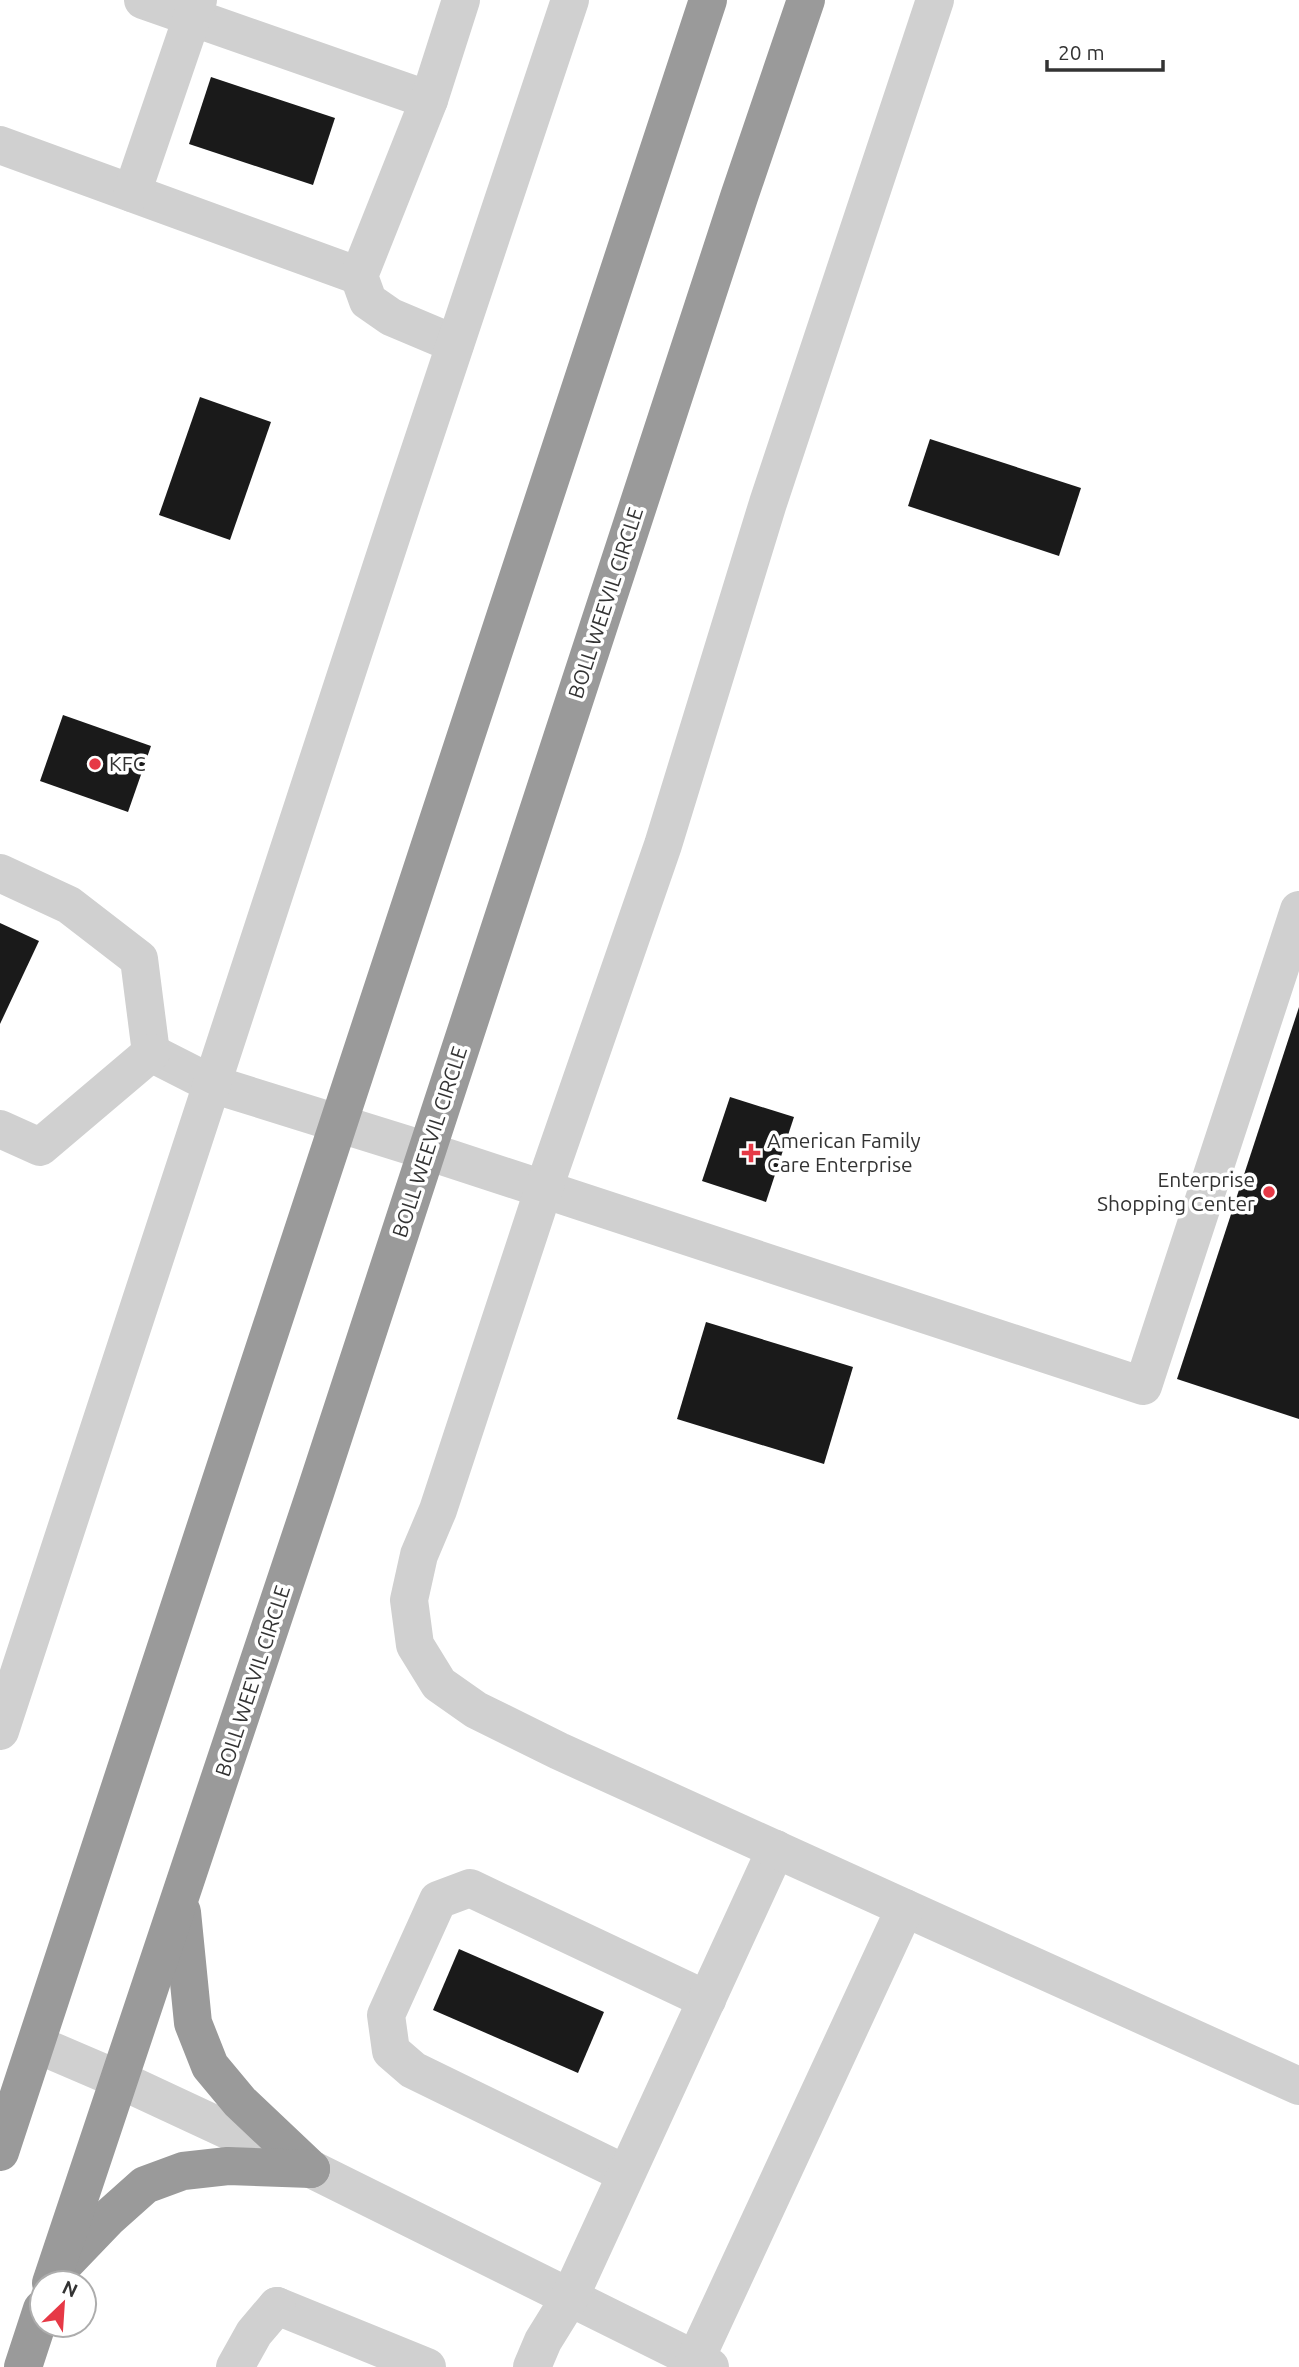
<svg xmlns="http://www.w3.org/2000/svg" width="1299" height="2367" viewBox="0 0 1299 2367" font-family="Ubuntu,sans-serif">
<rect width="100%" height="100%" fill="#fff"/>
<g fill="#1a1a1a">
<path d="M211,77L335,118L313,185L189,144Z"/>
<path d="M200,397L271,422L230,540L159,515Z"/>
<path d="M930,439L1081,488L1059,556L908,506Z"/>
<path d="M63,715L151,746L128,812L40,781Z"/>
<path d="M0,923L39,941L0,1024Z"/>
<path d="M1299,1007V1419L1177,1379Z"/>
<path d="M730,1097L794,1117L766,1202L702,1181Z"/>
<path d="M706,1322L853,1367L824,1464L677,1419Z"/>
<path d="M459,1949L604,2012L578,2073L433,2010Z"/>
</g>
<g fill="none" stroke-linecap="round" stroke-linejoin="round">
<g stroke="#d0d0d0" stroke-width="38">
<path d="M143,0L429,100"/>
<path d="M0,145L359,276"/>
<path d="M132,193L198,0"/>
<path d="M455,344L391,317L368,301L359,276L429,100L461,0"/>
<path d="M0,873L69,905L139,959L151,1053"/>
<path d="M151,1053L212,1084L427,1151L1143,1386L1299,910"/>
<path d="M0,1129L40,1147L151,1053"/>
<path d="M0,1731L401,507L570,0"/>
<path d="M905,1908L1299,2086"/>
<path d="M36,2044L120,2080L311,2169L710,2367"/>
<path d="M626,2174L413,2070L391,2051L386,2015L438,1900L470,1888L707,2000"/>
<path d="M277,2306L427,2367"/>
<path d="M235,2367L254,2333L277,2306"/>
<path d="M532,2367L543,2341L569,2299L776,1849"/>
<path d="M692,2367L905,1908L559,1751L476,1710L439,1684L415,1645L409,1600L419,1555L438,1510L543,1191L663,845L768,503L935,0"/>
</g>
<g stroke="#9a9a9a" stroke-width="38">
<path d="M182,1912L193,2023L210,2066L240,2102L311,2169"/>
<path d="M0,2152L708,0"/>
<path d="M60,2268L108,2218L145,2185L183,2171L228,2166L311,2169"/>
<path d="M51,2283L316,1490L739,197L806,0"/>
<path d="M23,2367L42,2309"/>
</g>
</g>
<g fill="#e63946" stroke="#fff" stroke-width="2.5">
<circle cx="95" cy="764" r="7"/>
<path d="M747.5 1142.5h7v7h7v7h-7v7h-7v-7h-7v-7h7z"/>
<circle cx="1269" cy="1192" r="7"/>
</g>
<g text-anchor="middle" stroke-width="7" stroke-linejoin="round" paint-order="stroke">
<g font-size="21" fill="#333" stroke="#fff">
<text transform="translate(606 603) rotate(-72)" y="7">BOLL WEEVIL CIRCLE</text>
<text transform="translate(430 1142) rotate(-72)" y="7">BOLL WEEVIL CIRCLE</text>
<text transform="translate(253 1681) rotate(-72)" y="7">BOLL WEEVIL CIRCLE</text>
</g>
<g font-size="21" fill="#333" stroke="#fff" text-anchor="start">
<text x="109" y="771">KFC</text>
<text x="767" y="1148">American Family<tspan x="767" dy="24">Care Enterprise</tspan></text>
<text x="1255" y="1187" text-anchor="end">Enterprise<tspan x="1255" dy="24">Shopping Center</tspan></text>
</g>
</g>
<g transform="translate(63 2304) rotate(25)"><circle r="33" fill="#ffffff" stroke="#adadad" stroke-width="2"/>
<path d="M0-5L12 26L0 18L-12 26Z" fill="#e63946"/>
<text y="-10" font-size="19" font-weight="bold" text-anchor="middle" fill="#333333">N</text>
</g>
<path d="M1047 60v10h116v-10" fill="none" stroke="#333333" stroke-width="3.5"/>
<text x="1058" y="60" font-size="21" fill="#333333" stroke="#ffffff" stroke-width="5" paint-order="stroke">20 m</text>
</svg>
